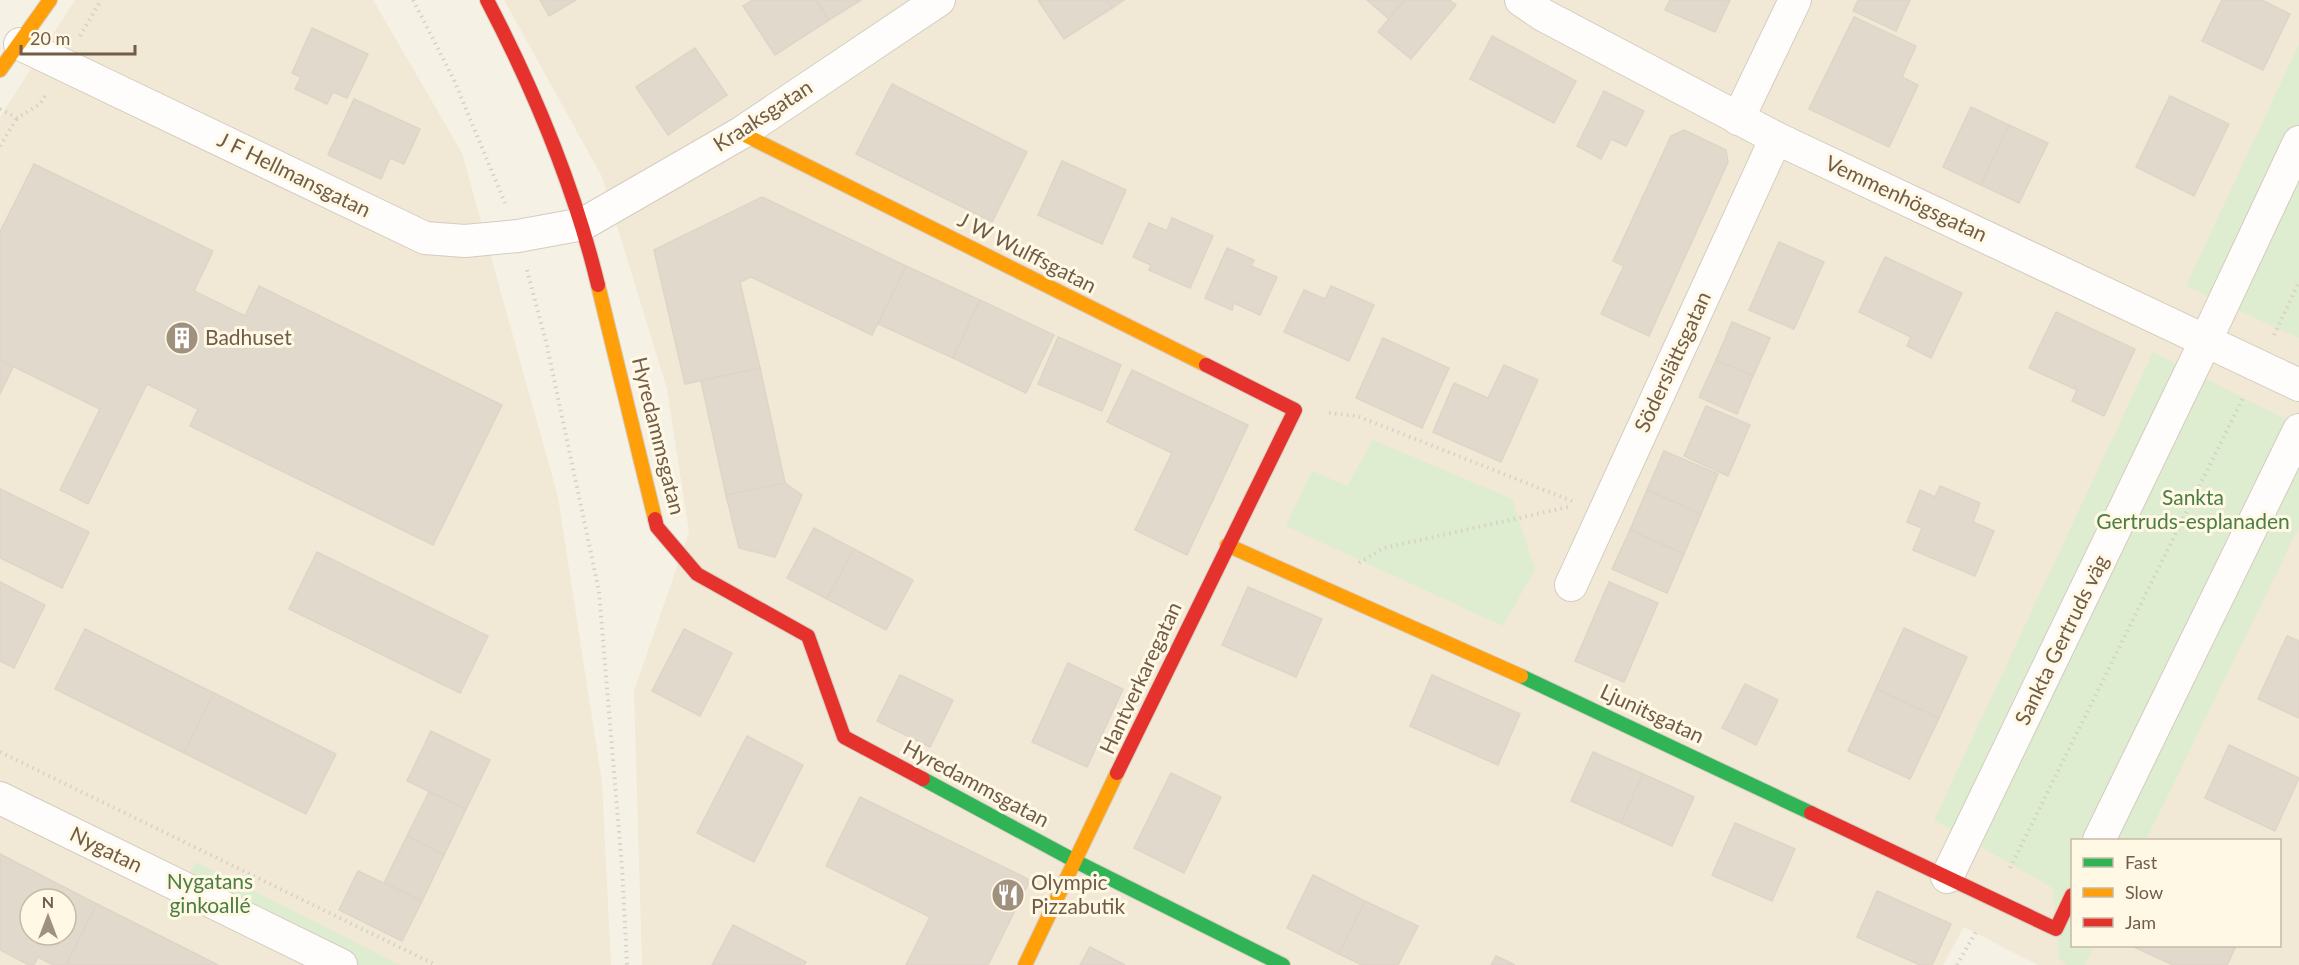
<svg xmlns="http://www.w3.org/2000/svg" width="2299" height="965" viewBox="0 0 2299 965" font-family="Lato,sans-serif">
<rect width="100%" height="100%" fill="#f6f1e5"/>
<g fill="#f1e9d5" fill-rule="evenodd">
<path d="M75,0H373L462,153L558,497L602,782L611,965H0V117ZM30,899H66V935H30Z"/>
<path d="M504,0H2299V965H2038L1964,927L1943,965H642L634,691L689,532L667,389L602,177ZM2072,840H2280V946H2072Z"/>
</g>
<g fill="#deecd0">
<path d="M2299,44V338L2186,286Z"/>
<path d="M2153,352L2299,426V527L2146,840H2072V946H2094L2085,965H2066L2059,958L2053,888L1934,820Z"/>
<path d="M1373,440L1512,499L1535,569L1503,626L1286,526L1312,471L1347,486Z"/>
<path d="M196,862L400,965H302L173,901Z"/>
</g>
<g fill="#e2d9cd" stroke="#ded4c8" stroke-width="1.5" fill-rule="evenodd">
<path d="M540,0H576L549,16Z"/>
<path d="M753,0H816L829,20L775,55L743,6Z"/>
<path d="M816,0H861L829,20Z"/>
<path d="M1038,0H1107L1112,8L1064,39Z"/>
<path d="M1107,0H1124L1112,8Z"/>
<path d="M1367,0H1405L1389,19Z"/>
<path d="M1405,0H1449L1456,5L1411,59L1378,32Z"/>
<path d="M1670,0H1730L1715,32L1665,10Z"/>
<path d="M1858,0H1910L1896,31L1853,11Z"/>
<path d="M2222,0H2262L2290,14L2263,70L2202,41Z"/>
<path d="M1854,17L1916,46L1902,77L1918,85L1889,147L1809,109Z"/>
<path d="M312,28L368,54L347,98L333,92L327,104L295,89L301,77L292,73Z"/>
<path d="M1492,36L1576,81L1554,123L1470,79Z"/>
<path d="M695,48L727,95L668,135L636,87Z"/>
<path d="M892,84L1027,152L992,222L856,154Z"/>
<path d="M1604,91L1644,111L1626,146L1611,139L1601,159L1577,146Z"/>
<path d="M2170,96L2229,124L2194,196L2136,167Z"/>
<path d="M354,99L420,129L404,164L390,158L381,179L328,155Z"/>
<path d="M1971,107L2009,125L1981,185L1943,167Z"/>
<path d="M2009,125L2048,143L2019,203L1981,185Z"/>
<path d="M1684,130L1726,150L1728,162L1649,336L1601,314L1624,266L1613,261L1671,136Z"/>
<path d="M1062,161L1126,190L1102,244L1038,215Z"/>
<path d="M34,164L213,251L194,291L245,316L259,286L502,405L433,545L190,426L198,409L147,384L88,504L60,490L100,409L0,360V232Z"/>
<path d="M762,197L906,266L872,335L751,277L740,282L760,368L685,384L654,250Z"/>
<path d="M1172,218L1213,236L1190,288L1149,270L1151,265L1133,257L1149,223L1167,231Z"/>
<path d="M1779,242L1824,262L1794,329L1749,310Z"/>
<path d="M1227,248L1254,260L1251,266L1277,277L1260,315L1234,303L1232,310L1205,298Z"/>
<path d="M1885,257L1962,293L1931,358L1907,346L1911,337L1859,312Z"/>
<path d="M906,266L980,300L953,358L878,324Z"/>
<path d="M1331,286L1374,305L1349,361L1284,332L1304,290L1325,299Z"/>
<path d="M980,300L1054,335L1026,393L953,358Z"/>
<path d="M2056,312L2135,349L2104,416L2072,401L2077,390L2029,368Z"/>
<path d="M1732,322L1770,338L1753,376L1716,360Z"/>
<path d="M1058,337L1121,365L1102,411L1038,384Z"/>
<path d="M1383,338L1449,368L1422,428L1356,398Z"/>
<path d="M0,360L13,367L0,394Z"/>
<path d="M1716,360L1753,376L1737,414L1699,397Z"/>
<path d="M1504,365L1538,380L1501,462L1433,432L1454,383L1488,398Z"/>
<path d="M760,368L785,483L726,495L701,381Z"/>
<path d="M1132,370L1248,425L1187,555L1135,530L1172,453L1107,422Z"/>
<path d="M1706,406L1750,425L1728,476L1684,456Z"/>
<path d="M1664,451L1718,474L1701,514L1647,490Z"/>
<path d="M785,483L802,495L775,557L739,548L726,495Z"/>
<path d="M1940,486L1980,503L1973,522L1994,531L1975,576L1913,550L1922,528L1907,522L1920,490L1935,497Z"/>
<path d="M0,489L89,532L62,588L0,558Z"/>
<path d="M1647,490L1701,514L1684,554L1630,530Z"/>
<path d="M814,528L854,549L827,599L787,578Z"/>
<path d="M1630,530L1684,554L1667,593L1612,569Z"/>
<path d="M854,549L913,580L886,630L827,599Z"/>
<path d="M317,552L488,636L460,693L289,609Z"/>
<path d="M0,582L45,605L14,668L0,661Z"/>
<path d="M1609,582L1658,603L1624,682L1575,661Z"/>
<path d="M1248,587L1322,619L1296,677L1222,645Z"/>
<path d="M1904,628L1967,657L1939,718L1876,689Z"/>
<path d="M85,629L214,693L184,753L55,689Z"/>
<path d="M684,629L732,653L700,716L652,691Z"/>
<path d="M2287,636L2299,641V718L2258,699Z"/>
<path d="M1068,663L1123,689L1087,767L1032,742Z"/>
<path d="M900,675L953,700L930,747L877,721Z"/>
<path d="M1432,675L1520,714L1498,765L1410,726Z"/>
<path d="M1745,684L1778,700L1756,745L1722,728Z"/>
<path d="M1876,689L1939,718L1910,779L1848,751Z"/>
<path d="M214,693L336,754L306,814L184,753Z"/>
<path d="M431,731L490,760L466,809L407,781Z"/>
<path d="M747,736L803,765L754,862L697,833Z"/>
<path d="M2229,745L2299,778L2275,831L2205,798Z"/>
<path d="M1593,752L1643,774L1621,823L1571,801Z"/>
<path d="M1171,773L1221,797L1184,873L1134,848Z"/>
<path d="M1643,774L1694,797L1672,846L1621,823Z"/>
<path d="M429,792L466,809L444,855L407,836Z"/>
<path d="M860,797L1030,880L988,965H906L930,917L826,866Z"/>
<path d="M1735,823L1795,849L1772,901L1712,875Z"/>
<path d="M407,836L444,855L422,901L384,883Z"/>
<path d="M0,854L97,904L66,965H53L38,957L34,965H29L0,950ZM30,899H66V935H30Z"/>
<path d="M358,871L422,901L402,941L339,910Z"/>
<path d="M1313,875L1365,901L1339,954L1287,928Z"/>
<path d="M1877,891L1951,924L1932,965H1920L1857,937Z"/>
<path d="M1365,901L1418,926L1398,965H1362L1339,954Z"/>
<path d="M97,904L218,965H66Z"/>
<path d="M733,925L806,962L804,965H712Z"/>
<path d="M2132,946H2236L2227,965H2173Z"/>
<path d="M1090,947L1125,965H1080Z"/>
<path d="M1496,956L1515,965H1491Z"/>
</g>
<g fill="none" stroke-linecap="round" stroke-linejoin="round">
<g stroke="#d4ccc0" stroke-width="34">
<g id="street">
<path d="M1521,0L1543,15L1776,138L2299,385"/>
<path d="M20,44L425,238L465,241L518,236L583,224L741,133L939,0"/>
<path d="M1738,119L1795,0"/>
<path d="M1571,585L1776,138"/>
<path d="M0,798L341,965"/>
<path d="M2099,840L2299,430"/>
<path d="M1947,877L2206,340L2299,142"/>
</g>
</g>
<g stroke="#d6cec2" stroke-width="16">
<g id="fast">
<path d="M1521,676L1811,813"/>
<path d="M923,779L1077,862L1283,965"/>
</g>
</g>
<g stroke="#d6cec2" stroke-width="16">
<g id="slow">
<path d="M0,70L50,0"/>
<path d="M741,133L1206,365"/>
<path d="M598,285L655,519"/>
<path d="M1227,545L1521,676"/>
<path d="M1025,965L1117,773"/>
</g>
</g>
<g stroke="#d6cec2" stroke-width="16">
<g id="jam">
<path d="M487,0C534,90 574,186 598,285"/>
<path d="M655,519L657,527L697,574L808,636L844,737L923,779"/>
<path d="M1117,773L1295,410L1206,365"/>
<path d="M1811,813L2056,929L2072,895"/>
</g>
</g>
<g stroke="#d7d0c8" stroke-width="4" stroke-dasharray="1.5 4.5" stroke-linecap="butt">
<path d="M413,0L454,80L505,203"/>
<path d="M80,36L101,0"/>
<path d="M0,109L17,118L40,104L46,94"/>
<path d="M0,146L17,118"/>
<path d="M527,270L547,346L599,591L622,868L627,965"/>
<path d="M2274,335L2299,282"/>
<path d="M1329,413L1357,416L1572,501"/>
<path d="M1359,563L1384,548L1568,507"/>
<path d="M0,752L436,965"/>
<path d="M2010,868L2244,396"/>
<path d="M1957,965L1977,930"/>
</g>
<use href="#street" stroke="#fefdfb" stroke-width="32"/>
<use href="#fast" stroke="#30b455" stroke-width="14"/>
<use href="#slow" stroke="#ff9f0a" stroke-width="14"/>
<use href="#jam" stroke="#e5322d" stroke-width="14"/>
</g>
<defs>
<g id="building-disc" transform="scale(1.725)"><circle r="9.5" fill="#a0907e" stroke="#fff8e5"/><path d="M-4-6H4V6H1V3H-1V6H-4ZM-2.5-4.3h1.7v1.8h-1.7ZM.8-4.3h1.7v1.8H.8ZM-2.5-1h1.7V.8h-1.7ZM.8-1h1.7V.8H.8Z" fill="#fff"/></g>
<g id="restaurant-disc" transform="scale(1.725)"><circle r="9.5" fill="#a0907e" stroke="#fff8e5"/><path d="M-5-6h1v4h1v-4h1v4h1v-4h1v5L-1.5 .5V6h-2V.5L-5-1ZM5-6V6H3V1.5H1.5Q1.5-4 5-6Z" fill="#fff"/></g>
</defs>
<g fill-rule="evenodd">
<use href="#building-disc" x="182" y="338"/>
<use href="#restaurant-disc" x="1008" y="895"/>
</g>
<g text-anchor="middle" stroke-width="6" stroke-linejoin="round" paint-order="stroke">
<g font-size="21" fill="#715c47" stroke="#fff8e5">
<text transform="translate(763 116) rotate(-33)" y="7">Kraaksgatan</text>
<text transform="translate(294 175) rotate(26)" y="7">J F Hellmansgatan</text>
<text transform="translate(1906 199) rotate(25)" y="7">Vemmenhögsgatan</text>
<text transform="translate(1027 253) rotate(27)" y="7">J W Wulffsgatan</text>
<text transform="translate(1673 362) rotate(-65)" y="7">Söderslättsgatan</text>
<text transform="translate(658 436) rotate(76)" y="7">Hyredammsgatan</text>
<text transform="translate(2062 640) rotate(-64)" y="7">Sankta Gertruds väg</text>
<text transform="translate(1141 678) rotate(-65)" y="7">Hantverkaregatan</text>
<text transform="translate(1652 714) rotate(25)" y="7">Ljunitsgatan</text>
<text transform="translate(976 784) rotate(28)" y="7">Hyredammsgatan</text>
<text transform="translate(106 850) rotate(26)" y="7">Nygatan</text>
</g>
<g font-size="21" fill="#715c47" stroke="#fff8e5" text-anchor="start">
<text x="205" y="345">Badhuset</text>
<text x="1031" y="890">Olympic<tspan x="1031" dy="24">Pizzabutik</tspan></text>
</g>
<g font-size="21" fill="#4c7d42" stroke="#fff8e5">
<text x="2193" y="505">Sankta<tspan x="2193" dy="24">Gertruds-esplanaden</tspan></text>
<text x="210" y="889">Nygatans<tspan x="210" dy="24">ginkoallé</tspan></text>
</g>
</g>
<rect x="2071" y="839" width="210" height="108" fill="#fff8e5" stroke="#c6baa6" stroke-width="1.5"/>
<rect x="2083" y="858" width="30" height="9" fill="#30b455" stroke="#c6baa6" stroke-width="1.5"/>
<text x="2125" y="869" font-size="18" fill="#715c47">Fast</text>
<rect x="2083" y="888" width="30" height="9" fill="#ff9f0a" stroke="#c6baa6" stroke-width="1.5"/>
<text x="2125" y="899" font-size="18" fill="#715c47">Slow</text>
<rect x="2083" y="918" width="30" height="9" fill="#e5322d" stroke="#c6baa6" stroke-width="1.5"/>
<text x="2125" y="929" font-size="18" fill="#715c47">Jam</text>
<g transform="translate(48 917)"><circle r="28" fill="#fff8e5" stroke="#c6baa6" stroke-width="1.5"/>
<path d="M0-4.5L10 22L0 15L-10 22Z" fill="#a0907e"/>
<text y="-9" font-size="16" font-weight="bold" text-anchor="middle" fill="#715c47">N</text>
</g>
<path d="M21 45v9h114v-9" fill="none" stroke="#715c47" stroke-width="3"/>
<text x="30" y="45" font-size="18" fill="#715c47" stroke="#fff8e5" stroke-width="4.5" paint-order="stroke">20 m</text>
</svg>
